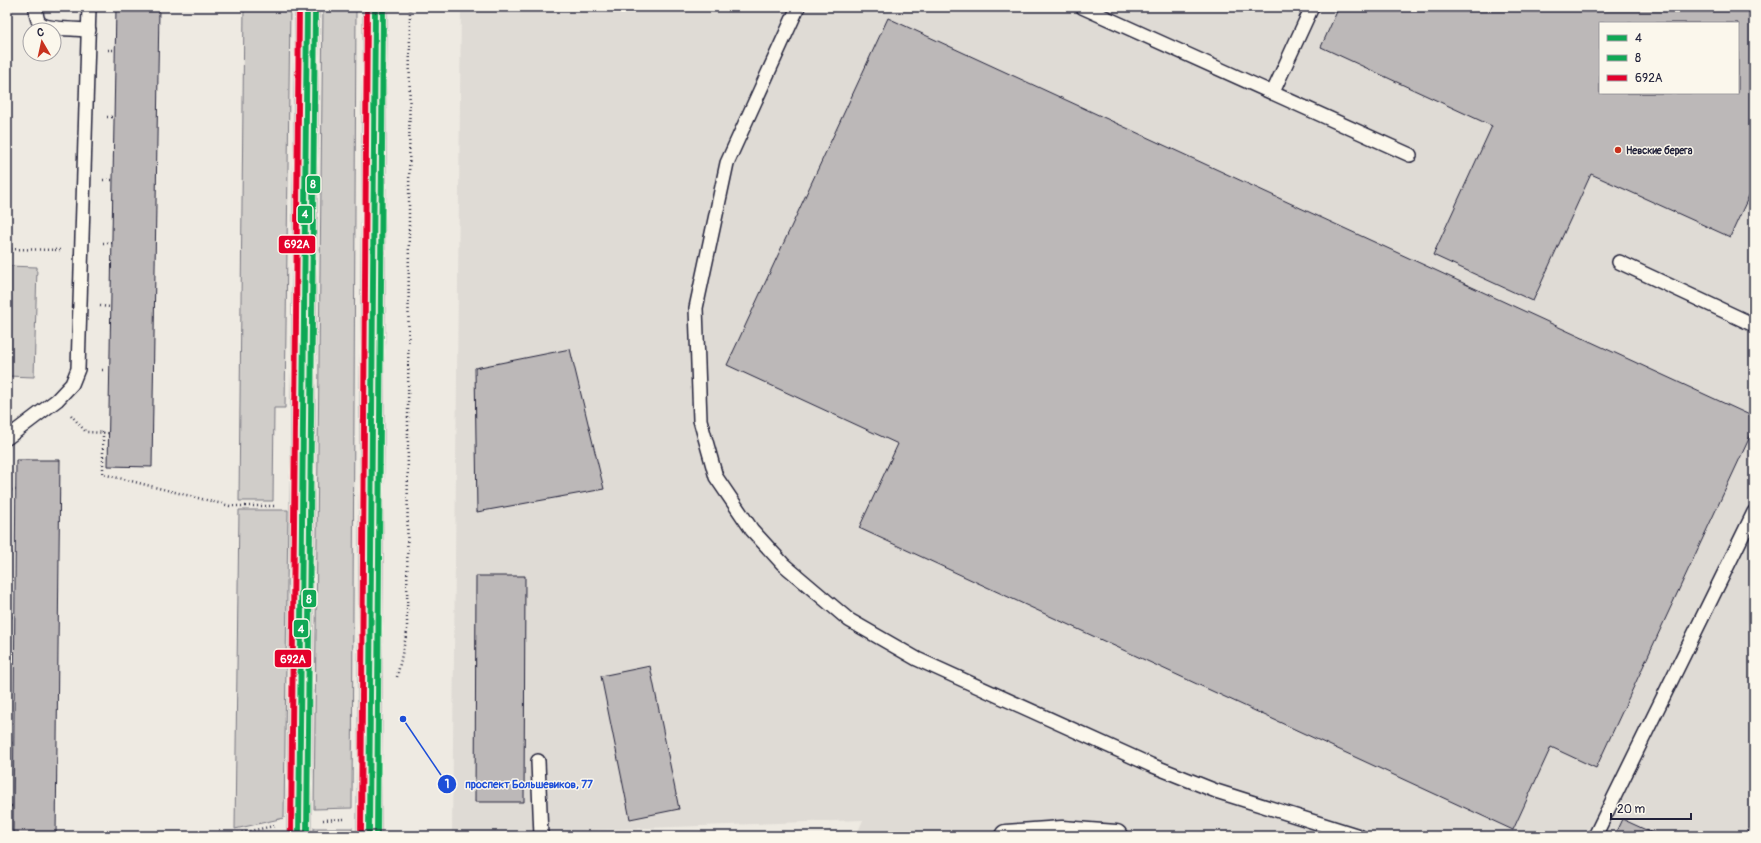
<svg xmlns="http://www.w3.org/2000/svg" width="1761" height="843" viewBox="0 0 1761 843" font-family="Pangolin,sans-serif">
<rect width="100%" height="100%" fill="#eeeae2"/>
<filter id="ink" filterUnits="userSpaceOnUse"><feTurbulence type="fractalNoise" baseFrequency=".025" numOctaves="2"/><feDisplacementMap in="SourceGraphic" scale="8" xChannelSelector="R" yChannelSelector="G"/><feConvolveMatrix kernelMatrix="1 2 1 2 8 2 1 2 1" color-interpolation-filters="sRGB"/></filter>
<g filter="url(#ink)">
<path fill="#dfdbd5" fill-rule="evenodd" d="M461,7H1754V836H856L863,820L452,835ZM1600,23H1738V93H1600Z"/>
<g fill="#d0cdc9" stroke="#797882">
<path d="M244,7H290L285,408H274L273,501H239Z"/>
<path d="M323,7H356L352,808L314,809Z"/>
<path d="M7,266L37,267L34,377L7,376Z"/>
<path d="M239,510H288L284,818L235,829Z"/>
<rect x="314" y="828" width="38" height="8"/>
</g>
<g fill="#bcb8b8" stroke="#22223b" fill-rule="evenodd">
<path d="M116,7H159L152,467L108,466Z"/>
<path d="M1339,7H1754V185L1730,237L1591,174L1533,301L1433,255L1492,126L1321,47ZM1600,23H1738V93H1600Z"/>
<path d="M888,18L1754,417V428L1596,768L1551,747L1513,830L859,528L898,444L727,365Z"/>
<path d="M570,349L604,489L477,512L475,368Z"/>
<path d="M16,460H60L56,836H13Z"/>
<path d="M476,576H525L524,802H475Z"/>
<path d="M650,666L679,809L630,819L601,676Z"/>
<path d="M1622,819L1657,835V836H1614Z"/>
</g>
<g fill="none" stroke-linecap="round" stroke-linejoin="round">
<g stroke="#22223b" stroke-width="16">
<g id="lane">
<path d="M36,7C36,12 36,18 39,22C45,30 79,29 89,30"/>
<path d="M798,7L727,163L696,308L700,420L716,477L752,530L783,564L849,620L917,659L1151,765L1216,791L1359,836"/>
<path d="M1082,7L1410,155"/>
<path d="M1273,92L1312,7"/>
<path d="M1619,262L1754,325"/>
<path d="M7,438L57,400L72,384L78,369L89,7"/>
<path d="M538,761L541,836"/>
<path d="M1595,836L1754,512"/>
<path d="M1754,836V835"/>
</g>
</g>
<g stroke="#22223b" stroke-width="25">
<path id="street" d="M1006,836L1062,832L1116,836"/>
</g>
<g stroke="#22223b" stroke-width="25">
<g id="secondary">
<path d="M299,836L307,7"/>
<path d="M369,836L375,7"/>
</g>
</g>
<g stroke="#22223b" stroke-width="2.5" stroke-dasharray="1 3" stroke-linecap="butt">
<path d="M108,50H115"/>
<path d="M107,117H114"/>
<path d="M103,180H113"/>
<path d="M103,243H112"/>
<path d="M7,249L62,250"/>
<path d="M100,306L111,307"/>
<path d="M98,370H110"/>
<path d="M71,415L86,432L109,433"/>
<path d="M103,432V474L230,506H277"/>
<path d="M7,490H16"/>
<path d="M7,553H15"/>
<path d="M7,617H15"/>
<path d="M397,677L407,632L410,7"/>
<path d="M7,680H14"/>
<path d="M7,743H13"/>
<path d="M7,806H13"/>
<path d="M323,820L344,819"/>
<path d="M226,836L274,826"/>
</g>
<use href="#lane" stroke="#fbf7ec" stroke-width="13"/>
<use href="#street" stroke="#fbf7ec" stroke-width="22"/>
<use href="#secondary" stroke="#fbf7ec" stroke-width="22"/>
<g stroke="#fbf7ec" stroke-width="9">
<g id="bus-1">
<path d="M299,836L307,7"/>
<path d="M369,836L375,7"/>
</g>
</g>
<g stroke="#fbf7ec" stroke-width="9">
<g id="bus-2">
<path d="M307,836L315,7"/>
<path d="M377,836L383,7"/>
</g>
</g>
<g stroke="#fbf7ec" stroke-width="9">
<g id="bus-3">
<path d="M291,836L299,7"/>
<path d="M361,836L367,7"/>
</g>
</g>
<use href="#bus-1" stroke="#10a855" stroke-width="6"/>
<use href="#bus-2" stroke="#10a855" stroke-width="6"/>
<use href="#bus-3" stroke="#e4002b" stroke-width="6"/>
</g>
</g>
<circle fill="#c8321e" stroke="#fbf7ec" stroke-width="1.5" cx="1618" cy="150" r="4"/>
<g text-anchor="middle" stroke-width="3" stroke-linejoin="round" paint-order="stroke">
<g font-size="10" font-weight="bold" fill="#22223b" stroke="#fbf7ec" text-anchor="start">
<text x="1626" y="154">Невские берега</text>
</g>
</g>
<path fill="none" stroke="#1d4ed8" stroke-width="1.5" d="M403 719L447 784"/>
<g fill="#1d4ed8" stroke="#fbf7ec" stroke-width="1.5">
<circle cx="403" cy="719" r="4"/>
<circle cx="447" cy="784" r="10"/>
</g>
<g font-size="12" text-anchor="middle" font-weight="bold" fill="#fff">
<text x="447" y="788">1</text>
</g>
<g font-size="11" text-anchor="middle" font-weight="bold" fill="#1d4ed8" stroke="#fbf7ec" stroke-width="3" stroke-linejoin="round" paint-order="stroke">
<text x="529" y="788">проспект Большевиков, 77</text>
</g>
<g stroke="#fbf7ec" stroke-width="1.5">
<rect x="306" y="175" width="15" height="19" rx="4" fill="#10a855"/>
<rect x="297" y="205" width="16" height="19" rx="4" fill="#10a855"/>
<rect x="278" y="235" width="38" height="19" rx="4" fill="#e4002b"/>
<rect x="302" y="589" width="15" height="19" rx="4" fill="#10a855"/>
<rect x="293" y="619" width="16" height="19" rx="4" fill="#10a855"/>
<rect x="274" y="649" width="38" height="19" rx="4" fill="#e4002b"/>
</g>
<g font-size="11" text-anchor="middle" font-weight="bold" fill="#fff">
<text x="313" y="188">8</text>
<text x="305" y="218">4</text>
<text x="297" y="248">692А</text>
<text x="309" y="603">8</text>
<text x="301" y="633">4</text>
<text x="293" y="663">692А</text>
</g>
<rect width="1761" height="843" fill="none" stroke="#fbf7ec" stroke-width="24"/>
<rect x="12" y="12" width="1737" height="819" fill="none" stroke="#22223b" stroke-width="1.5" filter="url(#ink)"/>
<rect x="1599" y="22" width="140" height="72" fill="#fbf7ec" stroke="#a4a2a5"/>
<rect x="1607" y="35" width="20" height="6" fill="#10a855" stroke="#a4a2a5"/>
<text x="1635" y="42" font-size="12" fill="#22223b">4</text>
<rect x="1607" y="55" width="20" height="6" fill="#10a855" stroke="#a4a2a5"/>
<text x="1635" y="62" font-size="12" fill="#22223b">8</text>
<rect x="1607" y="75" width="20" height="6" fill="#e4002b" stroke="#a4a2a5"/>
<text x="1635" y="82" font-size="12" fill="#22223b">692А</text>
<g transform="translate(42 42) rotate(351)"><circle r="19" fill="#fbf7ec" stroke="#a4a2a5"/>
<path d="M0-3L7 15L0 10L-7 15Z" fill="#c8321e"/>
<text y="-6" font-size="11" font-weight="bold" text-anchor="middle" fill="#22223b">С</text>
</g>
<path d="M1611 813v6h80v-6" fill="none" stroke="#22223b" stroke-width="2"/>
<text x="1617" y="813" font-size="12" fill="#22223b" stroke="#fbf7ec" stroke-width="3" paint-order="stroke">20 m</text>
</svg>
